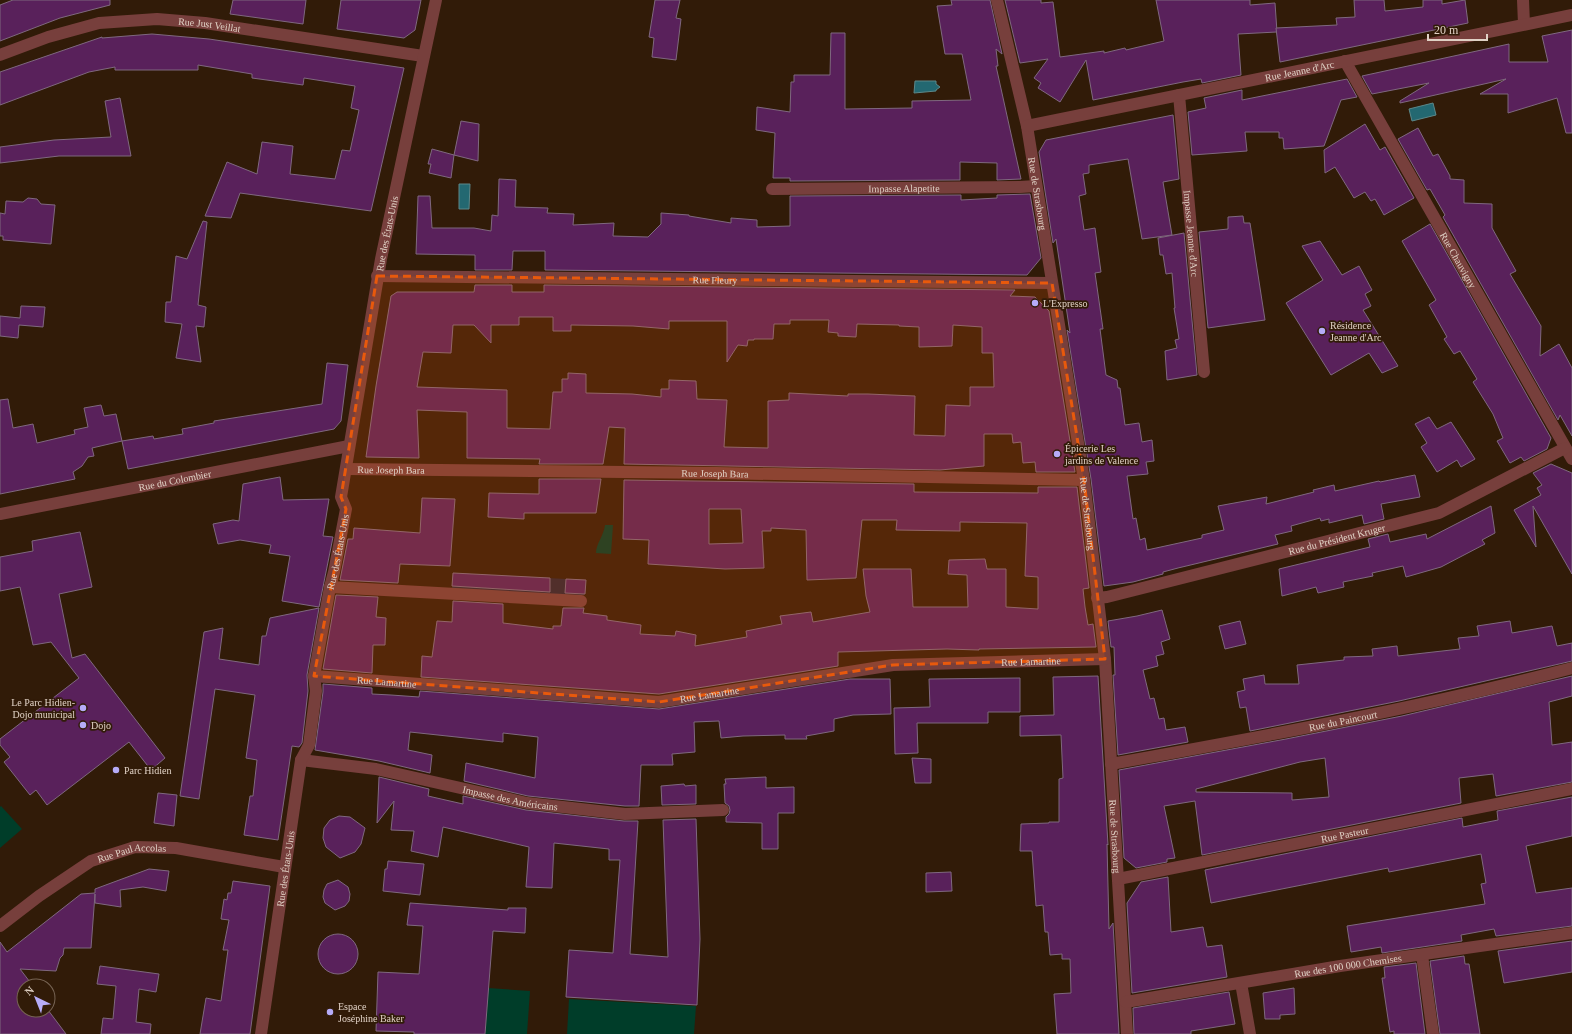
<svg xmlns="http://www.w3.org/2000/svg" width="1572" height="1034" viewBox="0 0 1572 1034" font-family="'Times New Roman',serif">
<rect width="100%" height="100%" fill="#311b08"/>
<path fill="#2c2534" d="M453,573L586,580L584,595L513,594L452,590Z"/>
<g fill="#003d29">
<path d="M605,525H613L611,554L596,553C596,544 604,535 605,525Z"/>
<path d="M1,806L22,829L0,848V807Z"/>
<path d="M488,988L530,991L527,1034H485Z"/>
<path d="M569,999L696,1006L694,1034H567Z"/>
</g>
<g fill="#236871" stroke="#5c888a">
<path d="M915,81H936V84L940,87L936,90V91L914,93Z"/>
<path d="M1433,103L1436,115L1412,121L1409,109Z"/>
<path d="M459,184H470L469,209H459Z"/>
</g>
<g fill="#59215b" stroke="#7f687f" fill-rule="evenodd">
<path d="M13,0H110V5L60,18L0,41V5Z"/>
<path d="M233,0H306L303,24L230,14Z"/>
<path d="M341,0H421L415,30L404,38L337,29Z"/>
<path d="M655,0H680L676,18L681,19L676,60L652,57L654,38L649,37Z"/>
<path d="M951,0H990L1002,54L996,49L998,66H996L1021,179L997,180V163L960,162V180L790,181V178H773L775,133L756,130L757,107L790,112L791,82H794V75H830L831,33H845V109L912,108V101L971,100L962,54H945L937,6L952,5Z"/>
<path d="M1005,0H1041V3L1053,2L1060,57L1104,51V53L1125,48L1126,50L1164,41L1156,0H1250V5L1275,3L1277,32L1238,34L1241,75L1202,83L1201,79L1183,82L1093,100L1086,60L1060,102L1038,88L1041,83L1034,78L1048,59L1020,63Z"/>
<path d="M1354,0H1384L1385,11L1423,7V0H1442V4L1465,0L1468,23L1280,62L1276,28L1337,25L1336,18L1355,17Z"/>
<path d="M1572,30V133H1566L1557,98L1508,113V94H1480L1506,79L1400,103V101L1429,83L1372,94L1362,76L1509,44V62H1548L1542,36Z"/>
<path d="M152,34L209,39L404,68L371,211L240,193L231,218L205,216L227,162L257,174L262,142L293,146L290,174L335,179L342,150L350,151L359,110L351,108L355,86L304,78L303,85L252,78V74L198,65V70H115V67L89,72L0,105V72L102,37V38Z"/>
<path d="M1347,79L1357,97L1341,100L1324,146L1284,149L1283,138H1279V132H1245L1247,151L1192,155L1188,112L1206,108L1204,98L1242,90V100Z"/>
<path d="M120,98L131,156H59L0,163V147L54,140L111,137L105,101Z"/>
<path d="M1173,115L1179,179L1163,182L1172,235L1142,239L1128,159L1089,165V173L1083,174L1086,194L1079,196L1084,230L1095,228L1101,272L1095,273L1103,329H1100L1106,375L1117,380L1118,388H1120L1125,425L1139,423L1142,442L1152,440L1154,461L1146,462L1148,474L1127,476L1133,519L1136,518L1140,540L1145,538L1147,550L1202,538V535L1224,530L1218,506L1267,497L1266,504L1314,492L1313,490L1334,485L1335,491L1379,481L1380,482L1415,475L1420,497L1381,504L1384,519L1364,524L1362,515L1329,523V519L1321,521L1320,518L1291,526L1292,531L1275,535L1278,544L1178,568L1163,572V574L1133,582L1104,586L1091,479L1067,330L1070,333L1056,239L1053,243L1039,152L1046,140Z"/>
<path d="M461,121L479,124L478,161L454,155Z"/>
<path d="M1365,124L1380,150L1385,147L1414,198L1384,215L1375,199L1371,201L1365,192L1354,198L1335,167L1325,173L1324,150Z"/>
<path d="M1418,128L1433,156L1438,154L1450,176V179L1464,180V203L1492,204V228L1516,271L1510,274L1541,326L1540,356L1559,344L1572,368V436L1560,415L1558,420L1443,217L1445,215L1430,189L1427,190L1398,139Z"/>
<path d="M432,149L454,155L451,178L429,173L431,164H428Z"/>
<path d="M499,179L516,180L515,207L548,208L547,213L574,214L573,225L614,223L613,236L648,237L661,224V213L689,215V216L731,223V218L757,220V227L790,226V196L961,195V200L997,198V195L1030,194L1041,258L1027,275L545,270V251H513L512,270H475V255L416,254L418,196H430L432,228H474L491,231L492,215L498,216Z"/>
<path d="M28,198L37,199L41,204L55,205L51,244L3,240V236H0V213L5,214L6,201L23,202Z"/>
<path d="M1243,216L1244,223H1250L1265,320L1208,328L1199,232L1228,229V217Z"/>
<path d="M203,221L207,222L198,305L206,307L204,327L196,326L201,362L176,358L182,324L165,322L166,302H171L176,256L187,259Z"/>
<path d="M1430,224L1551,438L1547,449L1524,461L1521,457L1510,463L1497,441L1503,438L1493,414L1473,382L1477,379L1460,351L1454,354L1444,339L1447,337L1429,305L1436,300L1402,241Z"/>
<path d="M1184,233L1197,375L1167,380L1165,351L1177,348L1175,340L1179,339L1174,308H1175L1172,273L1166,274L1163,255H1160L1158,238Z"/>
<path d="M1320,241L1342,275L1359,266L1372,290L1365,294L1371,306L1363,310L1398,366L1382,373L1369,353L1331,375L1286,303L1323,280L1302,246Z"/>
<path d="M475,285H512V292H544V285L1015,290L1010,296L1035,297L1049,311L1075,472H1036L1035,462L1023,463L1021,442L1013,443L1012,434H984V466L940,470L624,464L625,428L609,427L603,464H539L540,459L467,458V412L417,410L419,458L366,457L376,386L391,296L397,292H474ZM519,317H553V331H571V325L633,326L669,329V321H727V362L738,345L747,346L748,340H754V339H773L774,324H790V320H829L828,332L838,333V336L856,337L857,324L899,325V326L919,327V347L952,346L953,325L982,327V353H993L994,387H970V406L946,405L945,436L914,435L915,396L868,394H848V396L789,393V400L768,401V448L724,447L727,400L697,399L696,381L669,380V389H661V397L632,394L586,393V374L568,373V379H562V392H553L550,429L507,428V390L417,387L423,352L451,353L453,325H474L491,343V325H519Z"/>
<path d="M21,306L45,307L43,327L19,325L18,338L0,336V316L20,318Z"/>
<path d="M327,363L348,365L341,421L334,429L128,469L122,441L153,436L154,439L183,434L182,429L214,423V421L322,404Z"/>
<path d="M8,399L13,428L33,424L37,443L75,434L74,430L88,427L84,408L101,405L104,416L116,414L122,441L92,448L94,456L88,457L82,466L73,472L75,479L0,494V400Z"/>
<path d="M1429,417L1437,429L1451,422L1475,459L1461,467L1457,460L1437,472L1421,447L1427,443L1415,424Z"/>
<path d="M1551,464L1572,473V574L1533,506L1536,547L1514,510L1541,495L1537,488L1542,485L1533,473Z"/>
<path d="M280,477L283,500L329,499L323,536L333,537L319,607L282,601L290,556L269,553L271,545L240,540L218,544L213,524L233,520L239,521L243,484Z"/>
<path d="M539,479H601L596,513H524V519L488,517L489,493L539,494Z"/>
<path d="M624,480L914,484V492L1038,493V487H1077L1089,588L1083,589L1085,607L1088,625L1093,624L1096,647L979,649V650L947,649L838,652V666L659,694L421,677L422,656L432,657L437,621L452,622L453,601L503,604V623L553,629V626H561L563,608H584L583,613L607,616V620L641,625L640,634L675,636L676,631L696,635L695,646L747,637L746,631L782,624L780,616L811,612L813,622L870,612L866,596L863,569H911L913,607H968L967,575L948,574L949,560L985,559L987,569H1006V607L1038,609V577L1025,576L1027,523L960,522V531L896,530L897,520H862L856,578L807,580L806,530L771,528V531H762L764,568L725,569L648,564L649,540L623,539ZM709,509H741L743,543L709,544Z"/>
<path d="M422,498L455,499L450,566L400,564L398,583L340,580L348,539H353L354,528L420,533Z"/>
<path d="M1491,506L1495,533L1482,540L1485,544L1441,567L1406,577L1403,566L1372,573L1373,576L1343,582L1344,587L1318,593L1316,587L1282,596L1279,569L1370,547L1368,539L1388,534L1390,542L1426,534L1427,539Z"/>
<path d="M80,532L92,587L59,594L72,658L85,654L165,758L151,770L129,742L47,805L36,790L30,795L4,762L10,757L0,745V739L79,678L51,642L33,645L20,587L0,591V557L33,551L32,541Z"/>
<path d="M453,573L550,578V592L452,586Z"/>
<path d="M566,579L586,580L585,594L565,593Z"/>
<path d="M336,595L378,597L376,617L386,618L385,645H373L372,673L323,669Z"/>
<path d="M319,608L307,675L308,691L302,743L299,747L292,746L278,840L244,835L250,796H253L257,760L246,758L255,695L215,689L199,799L180,796L204,632L223,628L219,659L259,665L262,636H266L270,618Z"/>
<path d="M1162,610L1170,639L1161,642L1164,654L1156,656L1158,666L1143,670L1150,699L1154,698L1159,719L1164,718L1166,730L1185,727L1188,742L1118,755L1113,675H1115L1114,647H1111L1108,621L1137,616Z"/>
<path d="M1240,621L1246,644L1225,649L1219,626Z"/>
<path d="M1510,621L1512,633L1552,626L1557,646L1572,643V661L1399,701L1250,731L1246,707L1240,708L1237,692L1245,690L1243,679L1264,675L1265,684H1299L1297,665L1344,660V657L1373,656L1372,649L1397,646L1398,656L1460,649L1458,638L1479,636L1477,626Z"/>
<path d="M1098,676L1108,845L1107,844L1109,929L1113,923L1119,1034H1057L1054,994L1071,993L1070,959H1062V954L1050,955L1048,932H1045L1043,905L1036,906L1032,851H1020L1021,824L1049,823V822H1059V779L1063,778L1061,735L1020,736V716L1054,715L1053,677Z"/>
<path d="M1572,676V696L1549,702L1552,745L1572,742V782L1496,796L1493,774L1459,778L1461,803L1202,855L1195,801L1164,806L1175,858L1167,859V862L1136,868L1124,858L1119,770L1286,739L1402,716ZM1325,758L1329,797L1292,800V793L1196,792V789L1300,762Z"/>
<path d="M1020,678V712H988V723H917L918,753L895,754L894,708L930,707L929,679Z"/>
<path d="M850,679H890L891,714L853,715L834,719V731L806,736L807,739H785V735L743,736L721,738L719,721L694,722L695,752L672,754L673,765H641L639,806H625L528,796L464,781L466,763L535,778L538,737L503,733V742L410,732L408,750L432,755L430,773L379,761L315,750L323,692V684L372,688V694L391,695L419,697L420,691L659,709Z"/>
<path d="M912,758L931,759V783H915Z"/>
<path d="M379,777L429,789L428,796L463,804V796L526,810L624,821H638L630,954L668,957L663,820L696,819L700,939L697,1005L566,997L569,950L613,953L620,860H609V849L554,843L552,888L526,887L529,847L443,827L438,857L411,851L414,831L391,830L394,801L377,823Z"/>
<path d="M766,777V788L794,787V813H778V849H762V823L726,822V817L729,814L730,810L729,806L725,803L724,784H726L725,779Z"/>
<path d="M684,784L685,786L696,785V804L662,805L661,786Z"/>
<path d="M158,793L177,795L174,826L154,823Z"/>
<path d="M1572,797V836L1526,846L1536,893L1572,888V926L1496,936L1494,929L1461,935L1462,941L1382,953L1381,947L1351,952L1347,926L1485,904L1481,884L1486,883L1481,854L1389,872L1388,868L1211,903L1205,870L1462,818L1463,827L1498,820L1497,811Z"/>
<path d="M339,816L350,817L365,828L361,844L355,852L340,858L326,847L323,838L324,828L330,820Z"/>
<path d="M388,861L424,864L420,895L383,891L385,869H387Z"/>
<path d="M149,869L169,871L166,891L143,887L120,890L121,907L95,903V894L91,948H64L63,955L60,958L56,971L20,969L33,986H24V1010H48L66,1034H0V942L7,952L81,894L95,893V889Z"/>
<path d="M951,872L952,891L926,892V873Z"/>
<path d="M1168,877L1171,932L1203,927L1207,947L1222,945L1227,977L1132,993L1127,903L1141,882Z"/>
<path d="M338,880L348,887L350,894L349,901L345,906L335,910L325,903L323,897L324,890L327,884Z"/>
<path d="M233,881L270,886L250,1034H200L206,998L221,1001L228,950H223L229,920L221,919L224,899L227,900L228,893H231Z"/>
<path d="M410,903L508,910V908H526L525,933L493,931L485,1034H414V1032L376,1031L378,972L419,974L423,926L407,925Z"/>
<circle cx="338" cy="954" r="20"/>
<path d="M1572,941V972L1504,983L1498,951Z"/>
<path d="M1464,956L1465,964H1469L1480,1034H1440L1430,961Z"/>
<path d="M1416,963L1425,1034H1394V1031L1390,1032L1382,978H1385L1384,967Z"/>
<path d="M100,966L159,974L156,992L139,989L136,1022L151,1024L150,1034H101L103,1018L113,1019L116,986L97,984Z"/>
<path d="M1294,988L1295,1014L1280,1015V1019H1265L1263,993Z"/>
<path d="M1229,992L1235,1024L1191,1031V1034H1134L1133,1008Z"/>
</g>
<g fill="none" stroke-linecap="round" stroke-linejoin="round">
<g stroke="#773f3c" stroke-width="12">
<path id="s1" d="M997,0L1027,126L1084,480L1105,659L1127,1034"/>
<path d="M1523,0L1524,24"/>
<path id="s2" d="M0,55L48,37L99,23L157,19L205,23L423,56"/>
<path id="s3" d="M1345,61L1572,459"/>
<path id="s4" d="M1179,95L1204,372"/>
<path id="s5" d="M1027,126L1572,15"/>
<path id="s6" d="M772,189L1020,187L1036,186"/>
<path id="s7" d="M377,276L1052,283"/>
<path id="s8" d="M347,469L717,473L1084,480"/>
<path id="s9" d="M0,514L349,446"/>
<path d="M330,587L581,601"/>
<path id="s10" d="M1097,598L1107,597L1439,513L1565,448"/>
<path id="s11" d="M314,676L659,702L893,665L1105,659"/>
<path id="s12" d="M301,760L376,769L527,803L625,814L723,810"/>
<path id="s13" d="M1111,764C1266,736 1420,708 1572,668"/>
<path id="s14" d="M1118,879L1572,789"/>
<path id="s15" d="M0,926L39,896L91,861L135,847L176,848L284,867"/>
<path d="M1422,955L1433,1034"/>
<path d="M1241,983L1250,1034"/>
<path id="s16" d="M1126,1002L1340,966L1572,933"/>
<path id="s17" d="M261,1034L301,760L309,745L316,691L314,676L330,587L334,572L346,509L341,497L381,259L436,0"/>
</g>
</g>
<path fill="#e8590c" fill-opacity="0.2" stroke="#e8590c" stroke-width="3" stroke-dasharray="8 5" stroke-linejoin="round" d="M377,276L1052,283L1084,480L1105,659L893,665L659,702L314,676L346,509L341,497Z"/>
<g fill="#b6acf8" stroke="#311b08" stroke-width="1.5">
<circle cx="1035" cy="303" r="4"/>
<circle cx="1322" cy="331" r="4"/>
<circle cx="1057" cy="454" r="4"/>
<circle cx="83" cy="708" r="4"/>
<circle cx="83" cy="725" r="4"/>
<circle cx="116" cy="770" r="4"/>
<circle cx="330" cy="1012" r="4"/>
</g>
<g text-anchor="middle" stroke-width="3.5" stroke-linejoin="round" paint-order="stroke">
<g font-size="10" fill="#e0d1c5" stroke="#311b08">
<text dy="4" stroke="none"><textPath href="#s2" startOffset="215">Rue Just Veillat</textPath></text>
<text dy="4" stroke="none"><textPath href="#s5" startOffset="278">Rue Jeanne d'Arc</textPath></text>
<text dy="4" stroke="none"><textPath href="#s6" startOffset="132">Impasse Alapetite</textPath></text>
<text dy="4" stroke="none"><textPath href="#s1" startOffset="198">Rue de Strasbourg</textPath></text>
<text dy="4" stroke="none"><textPath href="#s17" startOffset="814">Rue des États-Unis</textPath></text>
<text dy="4" stroke="none"><textPath href="#s4" startOffset="139">Impasse Jeanne d'Arc</textPath></text>
<text dy="4" stroke="none"><textPath href="#s3" startOffset="229">Rue Chauvigny</textPath></text>
<text dy="4" stroke="none"><textPath href="#s7" startOffset="338">Rue Fleury</textPath></text>
<text dy="4" stroke="none"><textPath href="#s8" startOffset="44">Rue Joseph Bara</textPath></text>
<text dy="4" stroke="none"><textPath href="#s8" startOffset="368">Rue Joseph Bara</textPath></text>
<text dy="4" stroke="none"><textPath href="#s9" startOffset="178">Rue du Colombier</textPath></text>
<text dy="4" stroke="none"><textPath href="#s1" startOffset="522">Rue de Strasbourg</textPath></text>
<text dy="4" stroke="none"><textPath href="#s10" startOffset="247">Rue du Président Kruger</textPath></text>
<text dy="4" stroke="none"><textPath href="#s17" startOffset="490">Rue des États-Unis</textPath></text>
<text dy="4" stroke="none"><textPath href="#s11" startOffset="721">Rue Lamartine</textPath></text>
<text dy="4" stroke="none"><textPath href="#s11" startOffset="73">Rue Lamartine</textPath></text>
<text dy="4" stroke="none"><textPath href="#s11" startOffset="397">Rue Lamartine</textPath></text>
<text dy="4" stroke="none"><textPath href="#s13" startOffset="236">Rue du Paincourt</textPath></text>
<text dy="4" stroke="none"><textPath href="#s12" startOffset="213">Impasse des Américains</textPath></text>
<text dy="4" stroke="none"><textPath href="#s14" startOffset="231">Rue Pasteur</textPath></text>
<text dy="4" stroke="none"><textPath href="#s1" startOffset="846">Rue de Strasbourg</textPath></text>
<text dy="4" stroke="none"><textPath href="#s15" startOffset="154">Rue Paul Accolas</textPath></text>
<text dy="4" stroke="none"><textPath href="#s17" startOffset="167">Rue des États-Unis</textPath></text>
<text dy="4" stroke="none"><textPath href="#s16" startOffset="225">Rue des 100 000 Chemises</textPath></text>
</g>
<g font-size="10" fill="#e0d1c5" stroke="#311b08" text-anchor="start">
<text x="1043" y="307">L'Expresso</text>
<text x="1330" y="329">Résidence<tspan x="1330" dy="12">Jeanne d'Arc</tspan></text>
<text x="1065" y="452">Épicerie Les<tspan x="1065" dy="12">jardins de Valence</tspan></text>
<text x="75" y="706" text-anchor="end">Le Parc Hidien-<tspan x="75" dy="12">Dojo municipal</tspan></text>
<text x="91" y="729">Dojo</text>
<text x="124" y="774">Parc Hidien</text>
<text x="338" y="1010">Espace<tspan x="338" dy="12">Joséphine Baker</tspan></text>
</g>
</g>
<g transform="translate(36 998) rotate(317)"><circle r="19" fill="#311b08" stroke="#776454"/>
<path d="M0-3L7 15L0 10L-7 15Z" fill="#b6acf8"/>
<text y="-6" font-size="11" font-weight="bold" text-anchor="middle" fill="#e0d1c5">N</text>
</g>
<path d="M1428 34v6h59v-6" fill="none" stroke="#e0d1c5" stroke-width="2"/>
<text x="1434" y="34" font-size="12" fill="#e0d1c5" stroke="#311b08" stroke-width="3" paint-order="stroke">20 m</text>
</svg>
